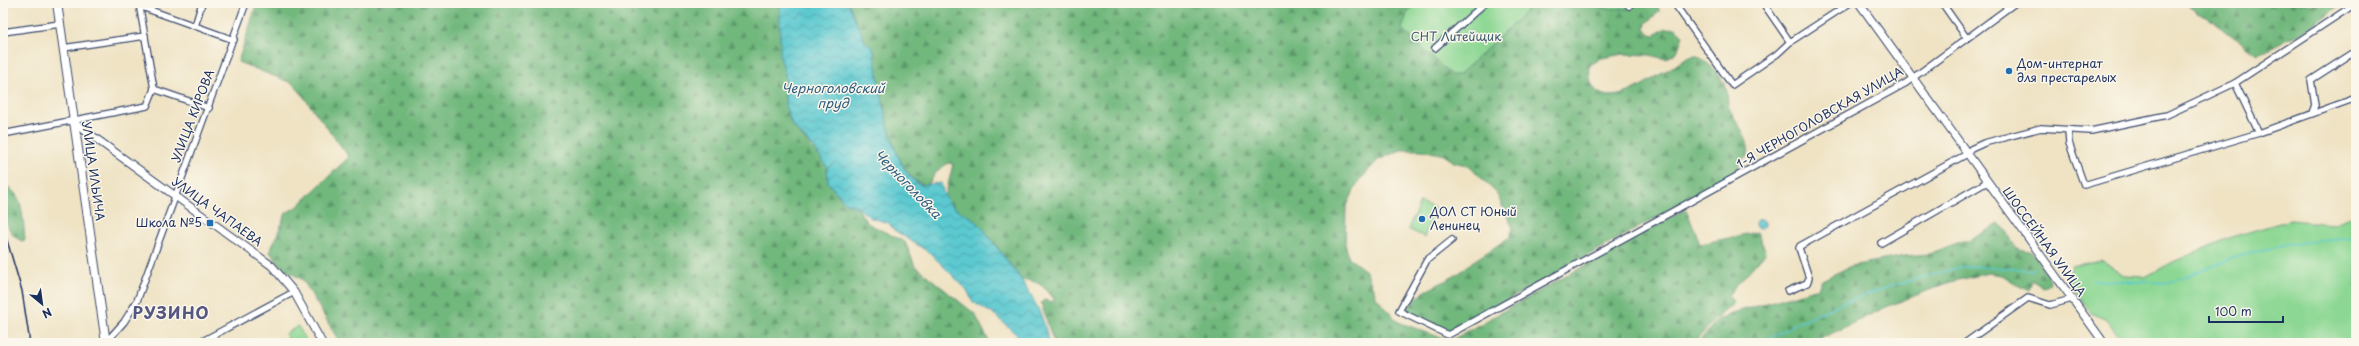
<svg xmlns="http://www.w3.org/2000/svg" width="2359" height="346" viewBox="0 0 2359 346" font-family="'Playpen Sans',sans-serif">
<defs>
<pattern id="forest-firs" width="22" height="20" patternUnits="userSpaceOnUse"><rect width="22" height="20" fill="#71b87d"/><path d="M5 1l3.5 6h-7zM16 11l3.5 6h-7z" fill="#5c966a"/></pattern>
<pattern id="water-waves" width="16" height="10" patternUnits="userSpaceOnUse"><rect width="16" height="10" fill="#5cc9d0"/><path d="M0 5q4-4 8 0t8 0" fill="none" stroke="#4ba4ac"/></pattern>
</defs>
<rect width="100%" height="100%" fill="#fbf7ec"/>
<filter id="ink" filterUnits="userSpaceOnUse"><feTurbulence type="fractalNoise" baseFrequency=".025" numOctaves="2"/><feDisplacementMap in="SourceGraphic" scale="8" xChannelSelector="R" yChannelSelector="G"/><feConvolveMatrix kernelMatrix="1 2 1 2 8 2 1 2 1" color-interpolation-filters="sRGB"/></filter>
<filter id="wash" filterUnits="userSpaceOnUse"><feTurbulence type="fractalNoise" baseFrequency=".012" numOctaves="4" result="noise"/><feDisplacementMap in="SourceGraphic" scale="16" xChannelSelector="R" yChannelSelector="G"/><feGaussianBlur stdDeviation="0.9" result="paint"/><feColorMatrix in="noise" values="0 0 0 0 0 0 0 0 0 0 0 0 0 0 0 0 0 1.4 0 .05"/><feComposite in="paint" operator="in"/></filter>
<g filter="url(#wash)">
<rect width="100%" height="100%" fill="#efe3c4"/>
<g fill="#8cd793" stroke="#548378">
<path d="M1415,3H1639L1627,13L1455,82L1392,24Z"/>
<path d="M1420,202L1437,209L1424,237L1408,229Z"/>
<path d="M2356,215V343H2124L2107,320L2091,313L2067,280L2072,266L2101,260L2126,276L2145,277L2173,262L2228,238L2290,220L2332,224Z"/>
<path d="M298,326L308,343H290L285,334Z"/>
</g>
<g fill="url(#forest-firs)" stroke="#46746e">
<path d="M257,3H780L786,80L785,105L792,125L821,158L827,167L828,182L844,202L857,207L867,223L905,242L915,266L975,314L990,343H340L303,280L281,267L270,252L286,213L298,206L349,157L294,84L238,62Z"/>
<path d="M848,3H1416L1408,11L1402,29L1451,75H1459L1535,3H1588L1605,8L1628,9L1643,3H1658L1659,12L1646,23L1645,29L1649,34L1655,35L1664,29L1675,28L1683,35L1677,52L1666,59L1649,55L1623,54L1602,58L1590,65C1587,88 1599,101 1623,94C1638,90 1671,67 1686,59L1695,55C1706,60 1720,74 1725,86C1729,93 1726,103 1730,110C1737,124 1751,139 1748,155L1740,161L1737,173L1448,333L1405,310L1422,293L1458,274L1472,262L1510,237L1513,228L1496,193L1470,166L1454,162L1444,155L1422,150H1401L1378,160L1358,182L1346,208L1345,244L1349,258L1366,271L1377,298L1398,322L1450,341L1686,209L1700,244L1757,232L1766,252L1728,295L1734,303L1714,320L1694,343H1054L1041,303L1044,300L1053,302L1054,299C1045,287 1038,280 1022,280L978,223L951,206L945,197L953,164L948,163L937,171L928,185C890,183 878,79 873,48L865,42Z"/>
<path d="M2186,3H2342L2313,26L2266,51L2258,54Z"/>
<path d="M3,180C7,187 13,190 17,196C23,204 24,230 25,240L22,241C1,233 3,198 3,180Z"/>
<path d="M1999,224C2016,234 2005,250 2031,251L2047,275L2050,284L2043,288L2032,280L2029,291L2001,275L1988,273L1950,282L1886,307L1812,343H1698L1717,320L1736,312L1818,288L1822,280L1851,266L1905,256L1929,254L1962,241H1969Z"/>
</g>
<g fill="url(#water-waves)" stroke="#3c7c97">
<path d="M780,3H848L865,42L873,48C880,81 888,169 921,185L941,183C947,213 960,207 978,223C986,231 992,242 999,250C1022,280 1042,305 1049,343H1026L995,315L973,302L967,290L930,253L894,230L889,223L871,218L857,207L844,202L828,182L827,167L814,148L792,125L785,105L786,80L780,55Z"/>
<circle cx="1760" cy="224" r="5"/>
</g>
<g fill="none" stroke-linecap="round" stroke-linejoin="round">
<g stroke="#5cc9d0" stroke-width="1.5">
<path d="M2091,280L2169,283L2244,254L2295,243L2356,238"/>
<path d="M1762,343L1798,322L1845,302L1894,285L1964,266L2034,270"/>
</g>
</g>
</g>
<g filter="url(#ink)">
<g fill="none" stroke-linecap="round" stroke-linejoin="round">
<g stroke="#3b4a6d" stroke-width="8">
<g id="minor">
<path d="M1626,3L1629,6"/>
<path d="M1674,3L1732,85L1777,54L1790,42L1850,3"/>
<path d="M1763,3L1790,42"/>
<path d="M1942,3L1966,37"/>
<path d="M2004,3L2007,8"/>
<path d="M139,6L234,40"/>
<path d="M195,26L202,3"/>
<path d="M3,32L60,24"/>
<path d="M63,48L145,36"/>
<path d="M1435,48L1485,3"/>
<path d="M154,89L209,108"/>
<path d="M2312,113L2315,105L2311,80L2356,51"/>
<path d="M2068,130L2069,143L2084,185L2259,133L2235,83"/>
<path d="M2259,133L2356,98"/>
<path d="M3,134L147,106L154,89L139,3"/>
<path d="M1452,240L1427,260L1399,311L1448,335L1906,83L2015,3"/>
<path d="M1881,243L1987,182"/>
<path d="M1788,291L1807,283L1809,278L1799,248L1800,246L1967,154L1971,149L1984,143L2041,128L2091,131L2167,115L2235,83L2355,4L2356,7"/>
<path d="M106,342L124,322L137,301L246,3"/>
<path d="M199,343L294,292"/>
<path d="M1965,343L2028,298L2050,305L2072,299"/>
</g>
</g>
<g stroke="#3b4a6d" stroke-width="9">
<g id="tertiary">
<path d="M1859,3L2104,343"/>
<path d="M73,122L272,266L294,292L322,343"/>
</g>
</g>
<g stroke="#3b4a6d" stroke-width="10">
<path id="secondary" d="M57,3L106,343"/>
</g>
<use href="#minor" stroke="#fff" stroke-width="5.5"/>
<use href="#tertiary" stroke="#fff" stroke-width="7"/>
<use href="#secondary" stroke="#fff" stroke-width="8"/>
<path stroke="#1b2f5e" stroke-width="1.5" d="M3,227L22,291L30,343"/>
</g>
</g>
<g fill="#1f6fb2" stroke="#fbf7ec" stroke-width="1.5">
<circle cx="2009" cy="71" r="4"/>
<circle cx="1422" cy="219" r="4"/>
<rect x="206" y="219" width="8" height="8" rx="2"/>
</g>
<g text-anchor="middle" stroke-width="3" stroke-linejoin="round" paint-order="stroke">
<g font-size="12" fill="#37596b" stroke="#fbf7ec">
<text x="1456" y="41">СНТ Литейщик</text>
</g>
<g font-size="12" fill="#1b2f5e" stroke="#fbf7ec" text-anchor="start">
<text x="2017" y="68">Дом-интернат<tspan x="2017" dy="14">для престарелых</tspan></text>
<text x="1430" y="216">ДОЛ СТ Юный<tspan x="1430" dy="14">Ленинец</tspan></text>
<text x="202" y="227" text-anchor="end">Школа №5</text>
</g>
<g font-size="12" fill="#1b2f5e" stroke="#fbf7ec">
<text transform="translate(193 116) rotate(-69)" y="4">УЛИЦА КИРОВА</text>
<text transform="translate(1820 118) rotate(-30)" y="4">1-Я ЧЕРНОГОЛОВСКАЯ УЛИЦА</text>
<text transform="translate(93 171) rotate(82)" y="4">УЛИЦА ИЛЬИЧА</text>
<text transform="translate(217 212) rotate(36)" y="4">УЛИЦА ЧАПАЕВА</text>
<text transform="translate(2044 242) rotate(54)" y="4">ШОССЕЙНАЯ УЛИЦА</text>
</g>
<g font-size="13" font-style="italic" fill="#2e5d80" stroke="#fbf7ec">
<text x="833" y="93">Черноголовский<tspan x="833" dy="15">пруд</tspan></text>
<text transform="translate(908 184) rotate(46)" y="5">Черноголовка</text>
</g>
<g font-size="16" font-weight="bold" letter-spacing="1" fill="#555783" stroke="#fbf7ec">
<text x="171" y="319">РУЗИНО</text>
</g>
</g>
<rect width="2359" height="346" fill="none" stroke="#fbf7ec" stroke-width="16"/>
<g transform="translate(42 304) rotate(151)" stroke="#fbf7ec" stroke-width="3" paint-order="stroke">
<path d="M0-3L7 15L0 10L-7 15Z" fill="#1b2f5e"/>
<text y="-6" font-size="11" font-weight="bold" text-anchor="middle" fill="#1b2f5e">N</text>
</g>
<path d="M2209 316v6h74v-6" fill="none" stroke="#1b2f5e" stroke-width="2"/>
<text x="2215" y="316" font-size="12" fill="#1b2f5e" stroke="#fbf7ec" stroke-width="3" paint-order="stroke">100 m</text>
</svg>
